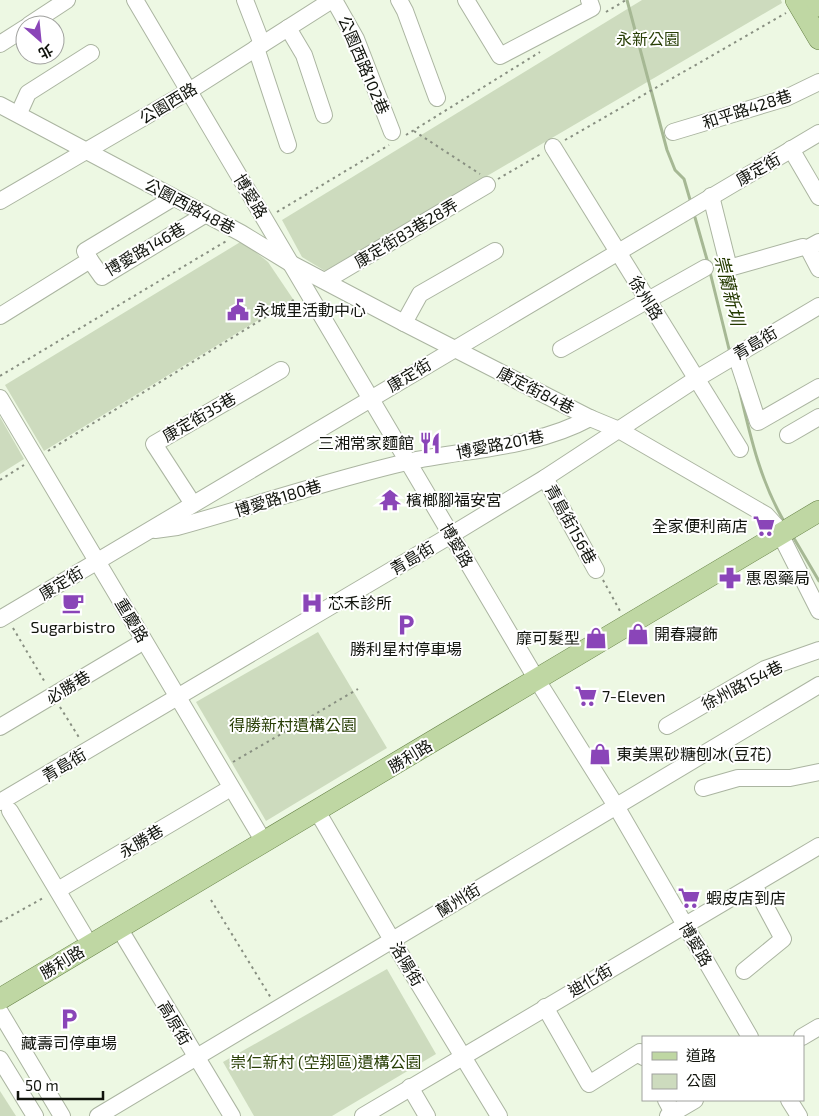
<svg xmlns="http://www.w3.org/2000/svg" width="819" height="1116" viewBox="0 0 819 1116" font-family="'Exo 2','Noto Sans TC',sans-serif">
<rect width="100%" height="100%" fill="#edf8e3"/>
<g fill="#cddbbe">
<path d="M642,0H781L782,3L325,271L302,257L282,220Z"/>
<path d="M242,241L268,262L293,299L44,451L5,385Z"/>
<path d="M0,417L24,459L0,474Z"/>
<path d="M318,632L387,748L266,821L196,702Z"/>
<path d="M387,969L436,1054L332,1116H254L223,1062Z"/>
<path d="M0,1091L16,1116H0Z"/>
</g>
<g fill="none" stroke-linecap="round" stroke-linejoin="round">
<g stroke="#a6b894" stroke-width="3">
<path d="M627,0L667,150L675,170L684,179L691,203"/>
<path d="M694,214L708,263"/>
<path d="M710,272L730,353"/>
<path d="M739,388C750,435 760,481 785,523"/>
<path d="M792,535L819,581"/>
</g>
<g stroke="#abb5a1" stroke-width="18">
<g id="minor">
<path d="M135,0L537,680L616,806L750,1037"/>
<path d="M245,0L262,44"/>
<path d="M334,0L356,39L392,132"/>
<path d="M399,0L405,11L437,98"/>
<path d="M466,0L500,56L592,8L589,0"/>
<path d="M29,25L67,0"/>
<path d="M288,28L304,55L324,115"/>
<path d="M0,44L25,28"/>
<path d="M256,48L288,145"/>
<path d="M0,105L241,233L290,263L404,323L590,418L619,430L766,515L776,526L819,611"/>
<path d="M19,113L28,93L91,53"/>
<path d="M673,132L786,98L819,82"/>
<path d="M553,147L740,449"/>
<path d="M791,149L819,197"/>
<path d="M711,196L729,268L803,247"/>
<path d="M0,201L189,91L332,0"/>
<path d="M819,242L808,248L819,269"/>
<path d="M90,260L102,277L206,214"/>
<path d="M325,281L487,185"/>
<path d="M0,316L90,260L85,251L173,198"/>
<path d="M404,323L420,294L495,251"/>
<path d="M561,349L705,268"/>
<path d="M736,355L758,422L819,387"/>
<path d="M0,398L264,842"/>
<path d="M788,435L819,417"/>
<path d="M545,478L596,570"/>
<path d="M193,504L154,444L281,370"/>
<path d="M155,530L177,527C254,506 329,480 407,462C467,449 535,448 590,418"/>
<path d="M0,619L819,133"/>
<path d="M667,726L765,669L819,650"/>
<path d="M0,727L136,646"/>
<path d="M703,788L738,778H790L819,772"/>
<path d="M0,802L451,535L545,478L696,379L819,306"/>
<path d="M10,811L84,935"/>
<path d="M317,811L392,940L499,1116"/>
<path d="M58,890L224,792"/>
<path d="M119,928L232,1116"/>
<path d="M744,971L783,939L754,885"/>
<path d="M545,1007L589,1084L640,1052L643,1057"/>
<path d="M0,1012L62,1116"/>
<path d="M802,1037L819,1027"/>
<path d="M0,1059L35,1116"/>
<path d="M410,1087L427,1116"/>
<path d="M666,1100L673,1113"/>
<path d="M789,1100L799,1116"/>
<path d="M98,1116L819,685"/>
<path d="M363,1116L819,846"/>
<path d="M668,1116L695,1100"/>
</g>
</g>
<g stroke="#668146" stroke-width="22">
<g id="major">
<path d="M796,0L819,39"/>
<path d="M816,0L819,6"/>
<path d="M0,999L819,511"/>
</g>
</g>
<g stroke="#888f81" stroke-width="2" stroke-dasharray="2.5 4" stroke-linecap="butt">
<path d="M606,12L626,0"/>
<path d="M414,131L480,174"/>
<path d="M406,135L540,52"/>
<path d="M565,140L786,13"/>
<path d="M498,179L541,154"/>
<path d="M277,212L389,145"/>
<path d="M0,376L228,240"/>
<path d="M48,451L295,299"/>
<path d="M0,480L24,465"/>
<path d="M603,580L620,611"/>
<path d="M13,628L46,684"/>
<path d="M60,707L80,739"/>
<path d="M233,762L358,689"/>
<path d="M211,900L271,998"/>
<path d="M0,922L45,897"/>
</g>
<use href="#minor" stroke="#fff" stroke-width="16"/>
<use href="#major" stroke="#bfd7a3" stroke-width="21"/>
</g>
<defs>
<g id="civic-bare" transform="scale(1.725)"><path d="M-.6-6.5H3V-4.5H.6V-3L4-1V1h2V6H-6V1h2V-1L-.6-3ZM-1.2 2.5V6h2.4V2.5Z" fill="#8a45b8" stroke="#fff" stroke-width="2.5" paint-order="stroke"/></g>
<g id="restaurant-bare" transform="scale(1.725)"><path d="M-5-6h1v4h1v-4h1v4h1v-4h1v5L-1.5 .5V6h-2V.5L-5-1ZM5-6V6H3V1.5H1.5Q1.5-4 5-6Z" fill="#8a45b8" stroke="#fff" stroke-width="2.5" paint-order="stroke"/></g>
<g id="temple-bare" transform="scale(1.725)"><path d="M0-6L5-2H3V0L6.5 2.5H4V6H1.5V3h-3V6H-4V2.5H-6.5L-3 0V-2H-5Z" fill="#8a45b8" stroke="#fff" stroke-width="2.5" paint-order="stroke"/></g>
<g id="supermarket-bare" transform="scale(1.725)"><path d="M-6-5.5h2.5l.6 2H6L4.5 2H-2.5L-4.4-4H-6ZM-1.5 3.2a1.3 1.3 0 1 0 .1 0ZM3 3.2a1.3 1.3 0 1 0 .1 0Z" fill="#8a45b8" stroke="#fff" stroke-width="2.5" paint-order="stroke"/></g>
<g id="pharmacy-bare" transform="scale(1.725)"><path d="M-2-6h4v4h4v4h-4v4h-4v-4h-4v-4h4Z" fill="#8a45b8" stroke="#fff" stroke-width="2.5" paint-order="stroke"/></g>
<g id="cafe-bare" transform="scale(1.725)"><path d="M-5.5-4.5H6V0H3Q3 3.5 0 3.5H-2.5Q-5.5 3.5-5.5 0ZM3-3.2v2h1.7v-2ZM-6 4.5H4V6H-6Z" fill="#8a45b8" stroke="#fff" stroke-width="2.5" paint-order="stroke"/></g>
<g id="hospital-bare" transform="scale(1.725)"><path d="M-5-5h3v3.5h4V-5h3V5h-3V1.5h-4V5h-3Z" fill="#8a45b8" stroke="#fff" stroke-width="2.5" paint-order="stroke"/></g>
<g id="parking-bare" transform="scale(1.725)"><path d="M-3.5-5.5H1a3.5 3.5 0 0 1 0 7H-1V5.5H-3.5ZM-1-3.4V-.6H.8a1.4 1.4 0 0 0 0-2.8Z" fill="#8a45b8" stroke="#fff" stroke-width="2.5" paint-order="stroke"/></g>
<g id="shop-bare" transform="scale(1.725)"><path d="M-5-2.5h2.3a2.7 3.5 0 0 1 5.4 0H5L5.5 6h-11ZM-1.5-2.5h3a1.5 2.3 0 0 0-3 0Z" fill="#8a45b8" stroke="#fff" stroke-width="2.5" paint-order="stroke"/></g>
</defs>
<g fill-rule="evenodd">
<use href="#civic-bare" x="238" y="310"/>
<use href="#restaurant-bare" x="430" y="443"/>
<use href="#temple-bare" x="390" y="500"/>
<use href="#supermarket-bare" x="764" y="526"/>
<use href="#pharmacy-bare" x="730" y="578"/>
<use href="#cafe-bare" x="73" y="603"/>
<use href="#hospital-bare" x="312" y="603"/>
<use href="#parking-bare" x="406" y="625"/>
<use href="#shop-bare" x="638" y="634"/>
<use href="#shop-bare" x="596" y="638"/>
<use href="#supermarket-bare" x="586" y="696"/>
<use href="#shop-bare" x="600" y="754"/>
<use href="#supermarket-bare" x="689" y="898"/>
<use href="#parking-bare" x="69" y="1019"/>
</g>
<g text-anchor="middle" stroke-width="4" stroke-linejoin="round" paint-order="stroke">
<g font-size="16" fill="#293f06" stroke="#fff">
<text x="648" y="45">永新公園</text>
<text x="293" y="731">得勝新村遺構公園</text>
<text x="326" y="1068">崇仁新村 (空翔區)遺構公園</text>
</g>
<g font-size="16" fill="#11140d" stroke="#fff">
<text transform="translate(364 65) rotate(67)" y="6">公園西路102巷</text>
<text transform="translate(168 103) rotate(-31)" y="6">公園西路</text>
<text transform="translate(747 109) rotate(-18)" y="6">和平路428巷</text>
<text transform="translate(758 169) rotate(-30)" y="6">康定街</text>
<text transform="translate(251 196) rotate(59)" y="6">博愛路</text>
<text transform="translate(190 206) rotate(28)" y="6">公園西路48巷</text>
<text transform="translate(406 233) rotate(-31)" y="6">康定街83巷28弄</text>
<text transform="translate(145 249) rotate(-30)" y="6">博愛路146巷</text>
<text transform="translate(646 298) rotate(58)" y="6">徐州路</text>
<text transform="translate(755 343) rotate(-31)" y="6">青島街</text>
<text transform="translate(409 375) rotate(-31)" y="6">康定街</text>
<text transform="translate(536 390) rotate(27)" y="6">康定街84巷</text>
<text transform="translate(199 417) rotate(-30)" y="6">康定街35巷</text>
<text transform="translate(500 444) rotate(-11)" y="6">博愛路201巷</text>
<text transform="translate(278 498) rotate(-17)" y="6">博愛路180巷</text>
<text transform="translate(571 524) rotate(61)" y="6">青島街156巷</text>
<text transform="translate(457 545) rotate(60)" y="6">博愛路</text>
<text transform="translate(412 558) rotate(-31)" y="6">青島街</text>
<text transform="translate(61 583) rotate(-31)" y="6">康定街</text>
<text transform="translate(132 620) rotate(59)" y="6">重慶路</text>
<text transform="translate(742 685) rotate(-27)" y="6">徐州路154巷</text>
<text transform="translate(68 687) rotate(-31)" y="6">必勝巷</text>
<text transform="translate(410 756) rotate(-31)" y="6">勝利路</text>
<text transform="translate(64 765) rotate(-31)" y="6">青島街</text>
<text transform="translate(141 841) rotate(-31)" y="6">永勝巷</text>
<text transform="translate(458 900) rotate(-31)" y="6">蘭州街</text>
<text transform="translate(696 944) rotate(60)" y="6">博愛路</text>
<text transform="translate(62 962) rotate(-31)" y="6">勝利路</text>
<text transform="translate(407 964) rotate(59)" y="6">洛陽街</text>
<text transform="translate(590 980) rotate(-30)" y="6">迪化街</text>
<text transform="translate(175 1023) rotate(59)" y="6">高原街</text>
</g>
<g font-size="16" fill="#11140d" stroke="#fff" text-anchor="start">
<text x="254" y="316">永城里活動中心</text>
<text x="414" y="449" text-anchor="end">三湘常家麵館</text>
<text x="406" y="506">檳榔腳福安宮</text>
<text x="748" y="532" text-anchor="end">全家便利商店</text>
<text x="746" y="584">惠恩藥局</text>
<text x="328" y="609">芯禾診所</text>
<text x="73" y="633" text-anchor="middle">Sugarbistro</text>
<text x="654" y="640">開春寢飾</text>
<text x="580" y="644" text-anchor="end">靡可髮型</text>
<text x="406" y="655" text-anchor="middle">勝利星村停車場</text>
<text x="602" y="702">7-Eleven</text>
<text x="616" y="760">東美黑砂糖刨冰(豆花)</text>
<text x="706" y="904">蝦皮店到店</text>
<text x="69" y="1049" text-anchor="middle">藏壽司停車場</text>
</g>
<g font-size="18" font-style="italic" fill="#243a00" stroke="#fff">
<text transform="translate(729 290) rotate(76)" y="6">崇蘭新圳</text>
</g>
</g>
<rect x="642" y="1036" width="162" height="65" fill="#ffffff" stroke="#a0a19e"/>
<rect x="652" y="1052" width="25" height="8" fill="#bfd7a3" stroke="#a0a19e"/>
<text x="686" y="1061" font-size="15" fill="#11140d">道路</text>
<rect x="652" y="1074" width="25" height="15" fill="#cddbbe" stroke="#a0a19e"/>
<text x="686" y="1086" font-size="15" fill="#11140d">公園</text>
<g transform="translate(40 40) rotate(153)"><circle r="24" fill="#ffffff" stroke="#a0a19e"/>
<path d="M0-4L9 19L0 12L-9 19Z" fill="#8a45b8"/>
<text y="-8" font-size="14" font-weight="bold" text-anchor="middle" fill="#11140d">北</text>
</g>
<path d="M18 1091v8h85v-8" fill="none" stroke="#11140d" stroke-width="2.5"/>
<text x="25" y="1091" font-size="15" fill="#11140d" stroke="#ffffff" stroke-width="4" paint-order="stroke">50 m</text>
</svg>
